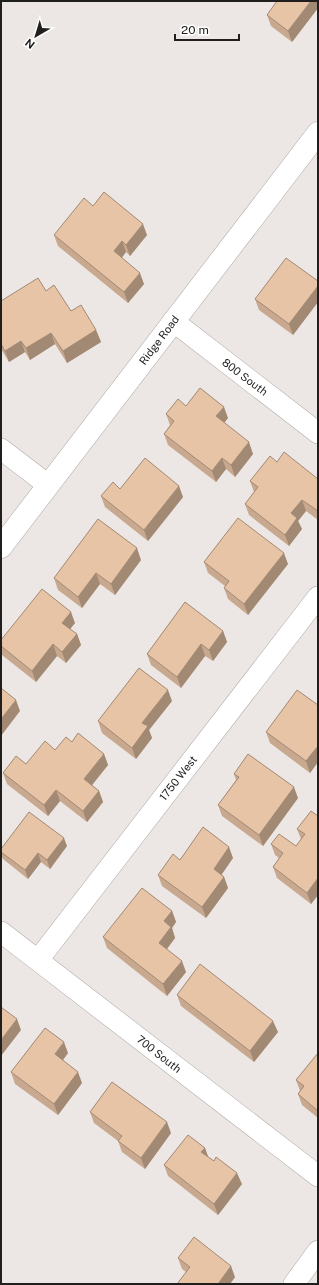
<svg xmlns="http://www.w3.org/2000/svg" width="319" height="1285" viewBox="0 0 319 1285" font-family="'Public Sans',sans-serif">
<rect width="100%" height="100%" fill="#ece7e4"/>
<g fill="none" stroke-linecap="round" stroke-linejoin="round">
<g stroke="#aeaaa6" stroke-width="22">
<g id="minor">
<path d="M173,321L318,433"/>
<path d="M1,449L48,485"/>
<path d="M1,932L318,1176"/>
<path d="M38,960L318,597"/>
<path d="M294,1284L318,1251"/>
</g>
</g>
<g stroke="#aeaaa6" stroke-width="23">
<path id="tertiary" d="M1,547L318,133"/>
</g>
<use href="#minor" stroke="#fff" stroke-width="21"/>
<use href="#tertiary" stroke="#fff" stroke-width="22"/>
</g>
<g fill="#c8a98f">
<path d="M318,1V8L292,42L271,26L267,15Z"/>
<path d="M93,206L147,235L130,256L126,252L122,258L144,284L128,303L58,246L54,235Z"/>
<path d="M318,281V302L293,335L259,310L255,299Z"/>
<path d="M46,291L71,311L96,330L101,342L67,363L55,344L30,360L25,352L9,362L1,349V301Z"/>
<path d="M186,406L228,418L224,423L253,454L235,477L226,469L216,482L168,445L164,434L170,425L166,414Z"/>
<path d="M277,462L318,479V520L306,511L298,521L302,529L289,546L249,515L245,504L254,492L250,481Z"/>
<path d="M120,489L183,497L148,541L105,507L101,496Z"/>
<path d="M141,560L115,595L100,584L82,608L58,590L54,578Z"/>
<path d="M204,562L288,564L248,615L228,599L224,588L225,586L208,573Z"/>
<path d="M75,623L70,629L77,634L81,645L66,663L57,656L36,682L2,655L1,652V640Z"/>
<path d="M223,631L227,642L213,661L205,656L181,688L151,665L147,654Z"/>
<path d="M172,701L149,730L152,738L136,759L102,733L98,721Z"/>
<path d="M318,705V762L310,773L270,743L266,732Z"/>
<path d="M72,742L104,754L108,765L92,785L99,791L103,802L87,822L60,801L48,816L7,784L3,773L26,764Z"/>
<path d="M234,774L298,798L263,846L222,816L218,805L236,780Z"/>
<path d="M318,816V895L311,904L277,878L273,867L279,858L275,855L271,844L296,846L301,839L297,829Z"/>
<path d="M67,846L50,869L41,862L28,879L3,859L1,855V849Z"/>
<path d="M233,858L221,874L224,877L228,888L206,918L162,886L158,875L180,860Z"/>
<path d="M172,911L176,922L172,928L175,938L167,949L186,972L167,996L107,948L103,937Z"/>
<path d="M177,995L278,1032L254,1062L181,1006Z"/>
<path d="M68,1053L63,1060L82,1083L58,1115L15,1084L11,1072Z"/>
<path d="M318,1053V1118L302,1105L298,1094L300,1091L296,1080Z"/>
<path d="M90,1112L171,1133L145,1169L122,1152L118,1141L94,1123Z"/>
<path d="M205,1148L208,1157L242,1184L218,1215L168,1176L164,1165Z"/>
<path d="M178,1258L235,1277L230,1284H177L186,1272L182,1269Z"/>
</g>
<g fill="#a28974">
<path d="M311,1H318V8L292,42L288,31Z"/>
<path d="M143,224L147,235L130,256L126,245Z"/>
<path d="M122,241L126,252L118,262L114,251Z"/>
<path d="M140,273L144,284L128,303L124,292Z"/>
<path d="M318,286V302L293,335L289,324Z"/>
<path d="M96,330L101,342L67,363L63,351Z"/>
<path d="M51,333L55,344L30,360L26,348Z"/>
<path d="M21,341L25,352L9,362L5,351Z"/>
<path d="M224,407L228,418L220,428L216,416Z"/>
<path d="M249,442L253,454L235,477L231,465Z"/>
<path d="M222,458L226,469L216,482L212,471Z"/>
<path d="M179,486L183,497L148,541L144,530Z"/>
<path d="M302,500L306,511L298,521L302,529L289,546L285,535L291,513Z"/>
<path d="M137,548L141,560L115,595L111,584Z"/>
<path d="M284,553L288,564L248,615L244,604Z"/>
<path d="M96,573L100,584L82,608L78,597Z"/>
<path d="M71,612L75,623L66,634L62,623Z"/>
<path d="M223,631L227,642L213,661L209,650Z"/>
<path d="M77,634L81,645L66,663L62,652Z"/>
<path d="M53,644L57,656L36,682L32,671Z"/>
<path d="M201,644L205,656L181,688L177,677Z"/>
<path d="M168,690L172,701L149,730L152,738L136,759L132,748L142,723Z"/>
<path d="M16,700L20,711L1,736V719Z"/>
<path d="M318,746V762L310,773L306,761Z"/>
<path d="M104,754L108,765L88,790L84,779Z"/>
<path d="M294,787L298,798L263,846L259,835Z"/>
<path d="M56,790L60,801L48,816L44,805Z"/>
<path d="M99,791L103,802L87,822L83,811Z"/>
<path d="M64,838L67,846L50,869L47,860Z"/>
<path d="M229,847L233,858L218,880L214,869Z"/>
<path d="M38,853L41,862L28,879L25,870Z"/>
<path d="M224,877L228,888L206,918L202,907Z"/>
<path d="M318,878V895L311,904L307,893Z"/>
<path d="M172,911L176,922L172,928L175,938L163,954L159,943L164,921Z"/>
<path d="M182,961L186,972L167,996L163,984Z"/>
<path d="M17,1019L21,1030L1,1056V1040Z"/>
<path d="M273,1021L278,1032L254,1062L250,1051Z"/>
<path d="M64,1042L68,1053L59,1065L55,1054Z"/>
<path d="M78,1072L82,1083L58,1115L54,1104Z"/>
<path d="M167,1122L171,1133L145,1169L141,1158Z"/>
<path d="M205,1148L209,1159L201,1152Z"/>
<path d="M237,1173L242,1184L218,1215L214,1204Z"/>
<path d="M231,1266L235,1277L230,1284H218Z"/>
</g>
<g fill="#e8c4a6" stroke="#a28974">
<path d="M277,1H311L288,31L267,15Z"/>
<path d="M104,192L143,224L126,245L122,241L114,251L140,273L124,292L54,235L84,198L93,206Z"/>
<path d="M286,258L318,281V286L289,324L255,299Z"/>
<path d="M38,278L46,291L54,285L71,311L81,305L96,330L63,351L51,333L26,348L21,341L5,351L1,344V301Z"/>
<path d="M200,388L224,407L216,416L249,442L231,465L222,458L212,471L164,434L174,421L166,414L178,399L186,406Z"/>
<path d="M284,452L318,479V511L302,500L291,513L297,518L285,535L245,504L258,487L250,481L270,456L277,462Z"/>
<path d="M145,458L179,486L144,530L101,496L113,482L120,489Z"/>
<path d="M238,518L284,553L244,604L224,588L229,581L204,562Z"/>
<path d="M98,519L137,548L111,584L96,573L78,597L54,578Z"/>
<path d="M42,589L71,612L62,623L77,634L62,652L53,644L32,671L1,646V640Z"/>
<path d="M185,602L223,631L209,650L201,644L177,677L147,654Z"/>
<path d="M139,668L168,690L142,723L148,726L132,748L98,721Z"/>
<path d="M1,688L16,700L1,719Z"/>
<path d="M297,690L318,705V746L306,761L266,732Z"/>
<path d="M78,733L104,754L84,779L99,791L83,811L56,790L44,805L3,773L16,756L26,764L45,741L55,750L66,737L72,742Z"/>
<path d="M248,754L294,787L259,835L218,805L239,777L234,774Z"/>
<path d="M311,811L318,816V878L307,893L273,867L283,853L271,844L279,834L296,846L305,834L297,829Z"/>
<path d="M29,812L64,838L47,860L38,853L25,870L1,852V849Z"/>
<path d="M203,827L229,847L214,869L224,877L202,907L158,875L173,854L180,860Z"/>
<path d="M142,888L172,911L164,921L171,927L159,943L182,961L163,984L103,937Z"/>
<path d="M200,964L273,1021L250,1051L177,995Z"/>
<path d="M1,1007L17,1019L1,1040Z"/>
<path d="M45,1028L64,1042L55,1054L78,1072L54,1104L11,1072Z"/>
<path d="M318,1053V1111L298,1094L304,1086L296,1080Z"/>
<path d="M112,1082L167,1122L141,1158L118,1141L122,1136L90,1112Z"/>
<path d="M188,1135L205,1148L201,1152L214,1161L216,1157L237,1173L214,1204L164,1165Z"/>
<path d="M194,1237L231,1266L218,1284H177L190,1267L178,1258Z"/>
</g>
<g text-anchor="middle" stroke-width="3" stroke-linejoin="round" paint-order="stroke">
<g font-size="11" fill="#201f1d" stroke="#fff">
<text transform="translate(159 340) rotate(-53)" y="4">Ridge Road</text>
<text transform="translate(245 377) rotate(37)" y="4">800 South</text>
<text transform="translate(178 778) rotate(-52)" y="4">1750 West</text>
<text transform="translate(159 1054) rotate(38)" y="4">700 South</text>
</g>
</g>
<rect width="319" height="1285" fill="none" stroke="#201f1d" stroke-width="4"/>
<g transform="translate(36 36) rotate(218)" stroke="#ffffff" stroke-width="3" paint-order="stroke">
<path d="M0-3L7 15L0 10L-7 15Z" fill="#201f1d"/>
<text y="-6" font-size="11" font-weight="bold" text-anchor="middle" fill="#201f1d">N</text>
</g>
<path d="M175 34v6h64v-6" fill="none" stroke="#201f1d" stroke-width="2"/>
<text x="181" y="34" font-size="12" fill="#201f1d" stroke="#ffffff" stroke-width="3" paint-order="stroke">20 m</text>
</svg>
